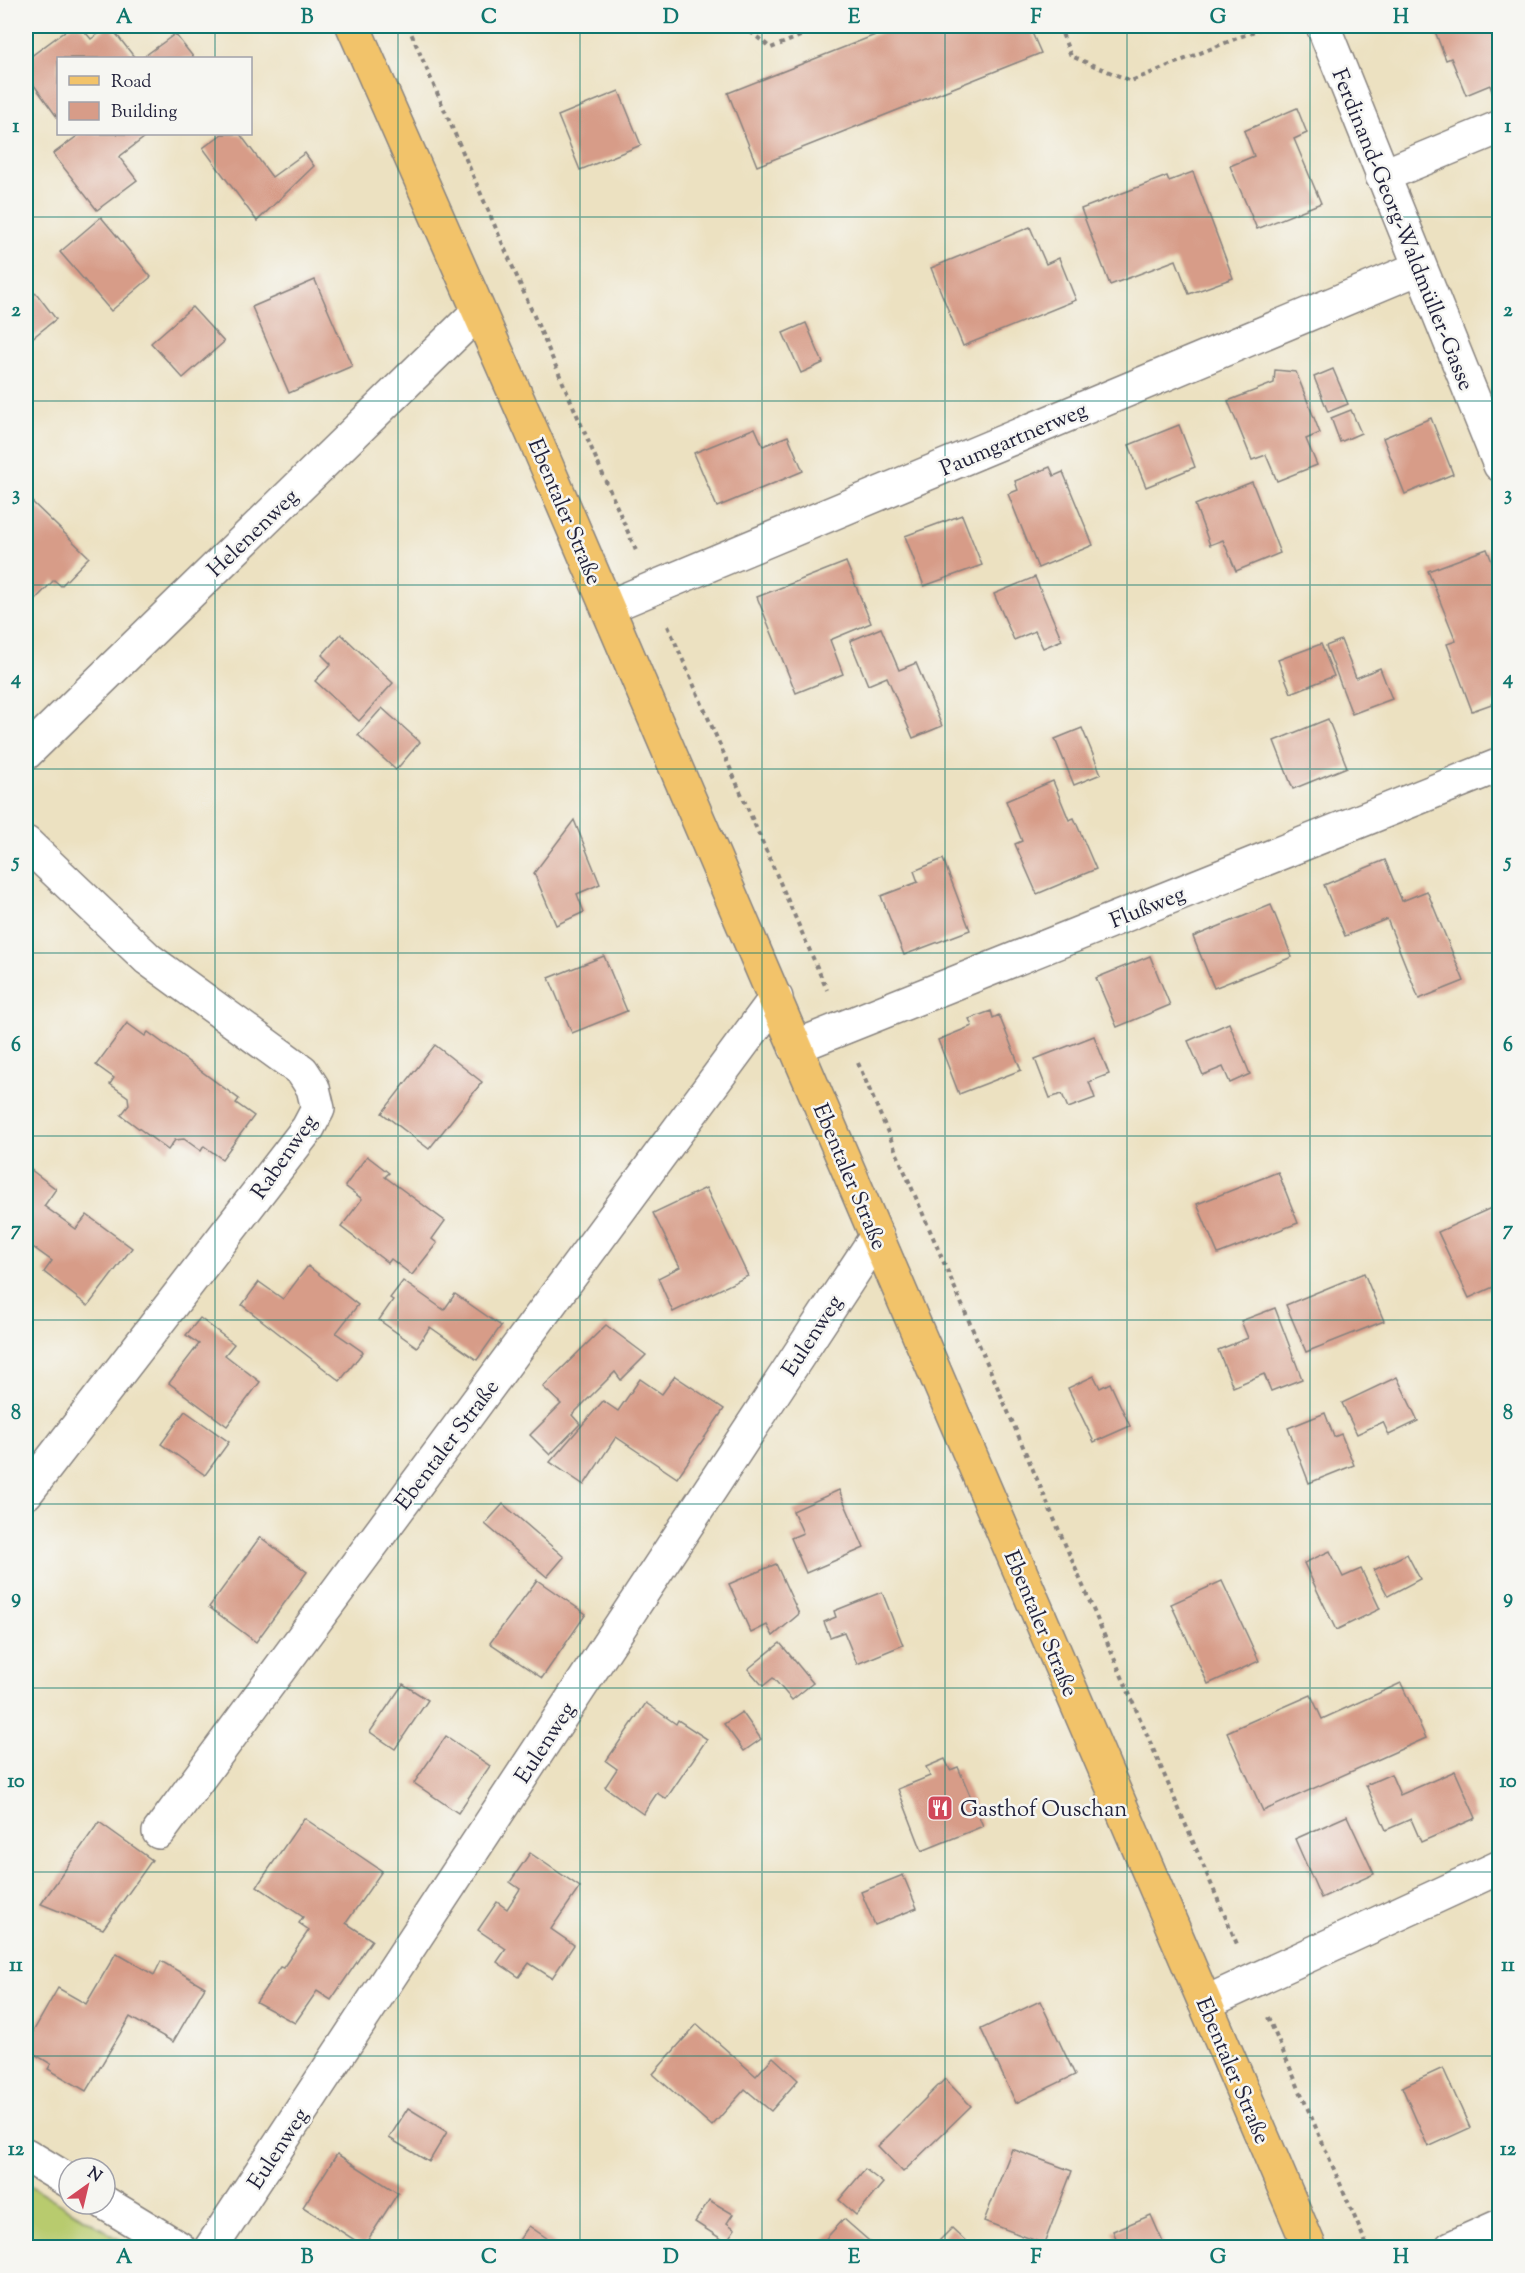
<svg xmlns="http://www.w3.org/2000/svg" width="1525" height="2273" viewBox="0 0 1525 2273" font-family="'Sorts Mill Goudy',serif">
<rect width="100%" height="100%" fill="#f6f6f2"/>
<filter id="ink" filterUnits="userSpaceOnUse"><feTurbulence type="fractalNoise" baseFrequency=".0167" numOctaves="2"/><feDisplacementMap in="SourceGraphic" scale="12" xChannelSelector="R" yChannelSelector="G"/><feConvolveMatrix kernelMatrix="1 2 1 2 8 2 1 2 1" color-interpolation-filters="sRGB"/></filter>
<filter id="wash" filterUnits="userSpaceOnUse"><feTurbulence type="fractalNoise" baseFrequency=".008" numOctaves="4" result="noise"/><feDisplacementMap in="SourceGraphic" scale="24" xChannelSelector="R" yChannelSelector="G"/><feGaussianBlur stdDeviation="1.35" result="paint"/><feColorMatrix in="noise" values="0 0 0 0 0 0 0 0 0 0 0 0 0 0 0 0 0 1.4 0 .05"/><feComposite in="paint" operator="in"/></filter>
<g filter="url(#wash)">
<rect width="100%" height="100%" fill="#ece1c1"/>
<path fill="#b8cb6e" stroke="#6d7654" stroke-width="1.5" d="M26,2183L132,2247H26Z"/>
<g id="blocks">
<g fill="#d79c88">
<path d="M72,26H80L91,39L110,26L135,58H58V115L57,117L26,74V60Z"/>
<path d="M898,26H1029L1041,53L757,166L728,93Z"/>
<path d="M1433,26H1500V99L1495,100L1490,85L1466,95L1451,58L1446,60Z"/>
<path d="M175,34L194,58H142Z"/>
<path d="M619,91L641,145L580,170L558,116Z"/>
<path d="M1297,108L1307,133L1294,139L1321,203L1257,229L1230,166L1254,156L1244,131Z"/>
<path d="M80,134H149L119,157L137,180L97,210L53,154Z"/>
<path d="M222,134H240L272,177L305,153L314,166L257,221L203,148Z"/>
<path d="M1193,172L1233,278L1189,294L1176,260L1110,285L1081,209L1167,176L1169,181Z"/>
<path d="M101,217L151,277L111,311L60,252Z"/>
<path d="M1030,227L1046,264L1059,258L1076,300L963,346L931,268Z"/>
<path d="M315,280L352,366L289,393L252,307Z"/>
<path d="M36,293L56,319L26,343V302Z"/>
<path d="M192,307L224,342L183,378L151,343Z"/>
<path d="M806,323L823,363L801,373L783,333Z"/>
<path d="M1333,369L1348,404L1328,412L1314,377Z"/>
<path d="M1275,370L1296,372L1320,433L1306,439L1317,465L1277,481L1266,455L1252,460L1228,401L1274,383Z"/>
<path d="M1351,410L1361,433L1340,442L1331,418Z"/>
<path d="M1431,418L1453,474L1405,494L1383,438Z"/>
<path d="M1179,425L1195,467L1146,487L1129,445Z"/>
<path d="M755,428L763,446L788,436L803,471L717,507L694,453Z"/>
<path d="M1050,467L1054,476L1063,472L1093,545L1038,568L1008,494L1018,490L1015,481Z"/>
<path d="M1252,482L1280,553L1236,571L1223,540L1210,545L1195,505Z"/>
<path d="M26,496L89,557L61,586L54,580L30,605L26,600Z"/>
<path d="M962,515L982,565L924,586L905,536Z"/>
<path d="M1487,549L1500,582V701L1472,711L1447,644L1456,641L1428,571Z"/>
<path d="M846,562L871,623L830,640L843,674L796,693L757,597Z"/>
<path d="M1035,577L1062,640L1043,648L1035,631L1014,640L994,594Z"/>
<path d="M881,628L899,670L916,663L942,726L913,738L887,677L868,685L850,641Z"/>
<path d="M341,634L393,683L359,721L315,681L331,664L322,655Z"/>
<path d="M1341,640L1356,678L1380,668L1392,699L1352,714L1326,646Z"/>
<path d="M1321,644L1334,676L1291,693L1278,660Z"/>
<path d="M382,708L420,742L396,770L358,735Z"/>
<path d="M1328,719L1347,767L1293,789L1274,741Z"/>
<path d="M1082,728L1101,774L1074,785L1055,739Z"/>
<path d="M1053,781L1069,820L1074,818L1096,869L1037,894L1015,844L1022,841L1006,801Z"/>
<path d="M574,820L600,884L577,894L584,912L556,925L534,873Z"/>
<path d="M943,859L970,930L904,955L881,896L918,882L914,871Z"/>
<path d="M1385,860L1402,901L1427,891L1464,981L1419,999L1387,919L1345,936L1324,885Z"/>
<path d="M1271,905L1292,957L1214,988L1193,937Z"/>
<path d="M604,956L627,1011L572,1033L549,978Z"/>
<path d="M1150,956L1170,1005L1117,1027L1096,978Z"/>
<path d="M991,1011L993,1018L999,1015L1021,1070L959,1094L938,1040L972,1026L969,1019Z"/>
<path d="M127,1023L145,1036L148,1032L239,1099L236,1103L254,1116L222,1159L204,1146L201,1151L184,1139L175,1140L168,1150L121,1115L129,1105L128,1097L110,1084L114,1078L96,1065Z"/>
<path d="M1229,1023L1250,1074L1230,1083L1223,1067L1203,1075L1188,1041Z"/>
<path d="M1094,1036L1109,1074L1089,1082L1095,1098L1068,1108L1062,1094L1050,1098L1035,1059Z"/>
<path d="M435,1045L482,1082L429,1149L382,1113Z"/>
<path d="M367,1156L389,1173L385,1177L445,1221L432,1239L437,1243L412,1275L391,1259L388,1263L341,1227L362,1199L345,1186Z"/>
<path d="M26,1166L56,1189L44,1206L76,1229L87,1215L132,1248L88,1306L44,1272L52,1261L26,1242Z"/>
<path d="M1278,1172L1298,1223L1218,1254L1197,1204Z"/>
<path d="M706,1188L748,1276L673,1312L658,1278L680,1267L653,1213Z"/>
<path d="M1500,1204V1284L1469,1298L1438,1232Z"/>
<path d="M308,1266L358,1305L336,1333L363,1352L340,1381L242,1305L259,1282L283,1299Z"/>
<path d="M1364,1273L1384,1321L1306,1352L1286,1305Z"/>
<path d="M403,1281L444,1310L455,1294L501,1326L477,1360L430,1327L417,1347L379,1320L393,1300L390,1298Z"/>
<path d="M1275,1308L1302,1379L1271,1391L1264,1374L1233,1387L1218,1350L1248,1338L1241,1321Z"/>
<path d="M200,1318L234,1344L225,1355L260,1382L227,1426L169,1383L199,1344L186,1335Z"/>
<path d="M606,1325L646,1355L621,1380L615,1372L572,1415L580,1424L550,1455L530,1435L561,1404L543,1387Z"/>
<path d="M675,1376L724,1409L677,1478L616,1437L584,1485L550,1462L603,1401L618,1411L640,1379L662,1394Z"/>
<path d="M1094,1376L1100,1388L1110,1383L1130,1426L1094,1442L1068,1388Z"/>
<path d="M1397,1377L1418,1421L1389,1435L1383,1422L1357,1434L1342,1403Z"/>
<path d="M185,1411L229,1442L205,1475L161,1444Z"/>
<path d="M1325,1413L1334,1437L1341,1434L1354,1465L1309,1483L1288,1428Z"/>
<path d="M839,1490L864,1548L806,1573L791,1538L803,1533L793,1511Z"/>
<path d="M503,1504L564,1557L547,1577L485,1524Z"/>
<path d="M260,1537L307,1572L256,1642L209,1607Z"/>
<path d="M1330,1551L1343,1577L1361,1569L1380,1609L1336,1630L1304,1563Z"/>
<path d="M1407,1554L1420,1579L1388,1596L1374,1570Z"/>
<path d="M776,1564L799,1614L773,1636L767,1625L751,1633L729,1584Z"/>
<path d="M537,1580L586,1614L542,1678L490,1643Z"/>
<path d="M1222,1581L1259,1661L1208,1684L1171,1604Z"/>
<path d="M882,1592L903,1645L857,1664L844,1632L830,1637L824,1622L836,1617L834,1611Z"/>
<path d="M780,1643L813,1683L792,1700L773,1678L763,1686L748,1669Z"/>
<path d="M1401,1683L1426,1738L1263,1811L1227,1732L1311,1695L1322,1719Z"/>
<path d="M403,1684L428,1700L395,1749L370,1732Z"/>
<path d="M646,1703L676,1724L678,1720L707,1739L666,1799L657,1793L643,1814L605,1787L617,1769L606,1761Z"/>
<path d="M742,1712L761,1739L744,1751L724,1724Z"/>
<path d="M446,1736L490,1766L458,1813L414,1783Z"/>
<path d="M945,1759L950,1770L958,1767L983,1826L922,1851L898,1789L930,1776L926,1767Z"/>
<path d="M1455,1771L1476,1818L1421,1842L1411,1819L1386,1830L1366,1785L1391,1774L1400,1795Z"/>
<path d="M1347,1816L1374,1874L1321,1898L1295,1839Z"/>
<path d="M304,1818L382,1871L346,1923L372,1940L331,2000L317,1991L295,2023L256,2002L280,1967L283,1968L309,1930L299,1923L303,1917L257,1886Z"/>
<path d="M99,1822L152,1860L103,1929L41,1904Z"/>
<path d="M530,1853L580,1887L551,1929L574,1945L552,1978L529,1963L519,1977L497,1962L506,1949L478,1930L497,1902L507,1909L520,1889L510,1882Z"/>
<path d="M903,1875L917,1908L875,1925L861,1892Z"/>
<path d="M116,1953L154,1975L161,1961L205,1987L173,2042L130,2017L86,2091L48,2069L51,2064L26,2049V2044L58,1988L86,2004Z"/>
<path d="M1040,2001L1075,2075L1016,2103L981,2029Z"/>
<path d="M697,2024L756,2076L773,2057L798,2080L771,2111L745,2089L712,2126L653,2074Z"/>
<path d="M1443,2068L1470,2128L1428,2147L1402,2087Z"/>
<path d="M945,2079L971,2106L903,2172L878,2146Z"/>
<path d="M408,2108L447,2132L429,2162L389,2138Z"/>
<path d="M1012,2149L1072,2171L1044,2244L984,2221Z"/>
<path d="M337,2154L398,2193L364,2246L303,2207Z"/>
<path d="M865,2169L883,2183L856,2215L839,2200Z"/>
<path d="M709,2200L733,2214L727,2223L735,2229L726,2242L695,2222Z"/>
<path d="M1151,2215L1165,2247H1109L1118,2243L1113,2231Z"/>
<path d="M844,2219L876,2247H818Z"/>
<path d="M529,2226L560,2247H514Z"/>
<path d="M952,2228L972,2247H933Z"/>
</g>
</g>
</g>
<g filter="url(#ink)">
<use href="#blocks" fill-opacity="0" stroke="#87827e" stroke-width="1.5"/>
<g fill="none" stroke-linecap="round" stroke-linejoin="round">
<g stroke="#87827e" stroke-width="36">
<g id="minor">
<path d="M1323,26L1500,465"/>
<path d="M1382,176L1500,127"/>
<path d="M608,607L1419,268"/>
<path d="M26,753L478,312"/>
<path d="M26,843L148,959L302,1071L313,1088L318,1109L308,1128L26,1493"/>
<path d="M795,1047L1500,765"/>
<path d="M159,1832L776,998"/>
<path d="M1205,2003L1500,1867"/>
<path d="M26,2155L69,2181"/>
<path d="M105,2203L179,2248"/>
<path d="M211,2248L877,1236"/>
<path d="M1451,2248L1500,2226"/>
</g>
</g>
<g stroke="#87827e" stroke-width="36">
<path id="major" d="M353,26L536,441L1310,2248"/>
</g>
<g stroke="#87827e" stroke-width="4" stroke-dasharray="4.5 4.5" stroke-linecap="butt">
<path d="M408,26L637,553"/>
<path d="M743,26L771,48L825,26"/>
<path d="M1059,26L1071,56L1131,81L1267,26"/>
<path d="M668,626L827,990"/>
<path d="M858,1063L1237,1944"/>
<path d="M1268,2017L1368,2248"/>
</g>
<use href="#minor" stroke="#fff" stroke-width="33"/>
<use href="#major" stroke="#f2c36a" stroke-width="33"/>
</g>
</g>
<path fill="none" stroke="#0f766e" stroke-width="1.5" stroke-opacity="0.55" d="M215,26V58M398,26V2248M580,26V2248M762,26V2248M945,26V2248M1127,26V2248M1310,26V2248M215,134V2248M26,217H1500M26,401H1500M26,585H1500M26,769H1500M26,953H1500M26,1136H1500M26,1320H1500M26,1504H1500M26,1688H1500M26,1872H1500M26,2056H1500"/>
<defs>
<g id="restaurant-square" transform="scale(1.35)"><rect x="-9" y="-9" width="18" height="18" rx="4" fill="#d1495b" stroke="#f6f6f2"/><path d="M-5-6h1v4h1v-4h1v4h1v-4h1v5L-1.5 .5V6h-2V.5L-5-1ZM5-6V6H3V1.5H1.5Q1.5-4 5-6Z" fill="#fff"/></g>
</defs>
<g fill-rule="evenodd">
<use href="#restaurant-square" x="940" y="1808"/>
</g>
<g text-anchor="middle" stroke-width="5" stroke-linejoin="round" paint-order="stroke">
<g font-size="22" fill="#22223b" stroke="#f6f6f2">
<text transform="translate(1404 229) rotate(68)" y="8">Ferdinand-Georg-Waldmüller-Gasse</text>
<text transform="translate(1013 438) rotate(-23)" y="8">Paumgartnerweg</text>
<text transform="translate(566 511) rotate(67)" y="8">Ebentaler Straße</text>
<text transform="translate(252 532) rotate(-44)" y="8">Helenenweg</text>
<text transform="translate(1147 906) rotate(-22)" y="8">Flußweg</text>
<text transform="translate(283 1156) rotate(-55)" y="8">Rabenweg</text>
<text transform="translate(851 1176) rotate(67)" y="8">Ebentaler Straße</text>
<text transform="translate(811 1335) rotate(-57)" y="8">Eulenweg</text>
<text transform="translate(446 1444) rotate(-53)" y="8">Ebentaler Straße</text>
<text transform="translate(1042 1623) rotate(67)" y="8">Ebentaler Straße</text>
<text transform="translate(544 1742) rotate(-57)" y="8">Eulenweg</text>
<text transform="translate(1234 2070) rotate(67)" y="8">Ebentaler Straße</text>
<text transform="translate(277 2148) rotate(-57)" y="8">Eulenweg</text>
</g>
<g font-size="22" fill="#22223b" stroke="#f6f6f2" text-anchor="start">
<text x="960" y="1816">Gasthof Ouschan</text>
</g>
</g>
<rect width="1525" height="2273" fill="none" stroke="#f6f6f2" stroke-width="66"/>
<rect x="57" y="57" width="195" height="78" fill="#f6f6f2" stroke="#a1a1a9" stroke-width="1.5"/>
<rect x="69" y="76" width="30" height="9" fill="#f2c36a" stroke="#a1a1a9" stroke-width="1.5"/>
<text x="111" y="87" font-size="18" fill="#22223b">Road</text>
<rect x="69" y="102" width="30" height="18" fill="#d79c88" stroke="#a1a1a9" stroke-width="1.5"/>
<text x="111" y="117" font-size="18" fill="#22223b">Building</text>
<g transform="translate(87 2186) rotate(34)"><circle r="28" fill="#f6f6f2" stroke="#a1a1a9" stroke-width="1.5"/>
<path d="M0-4.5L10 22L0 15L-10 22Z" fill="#d1495b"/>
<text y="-9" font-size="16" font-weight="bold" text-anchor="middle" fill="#22223b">N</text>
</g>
<rect x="33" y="33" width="1459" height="2207" fill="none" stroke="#0f766e" stroke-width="2"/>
<g font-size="20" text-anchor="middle" font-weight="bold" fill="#0f766e">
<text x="124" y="23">A</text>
<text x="307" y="23">B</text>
<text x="489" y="23">C</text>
<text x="671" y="23">D</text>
<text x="854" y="23">E</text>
<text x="1036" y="23">F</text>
<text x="1218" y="23">G</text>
<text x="1401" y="23">H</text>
<text x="16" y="132">1</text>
<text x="1508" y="132">1</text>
<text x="16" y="316">2</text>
<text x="1508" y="316">2</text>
<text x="16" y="500">3</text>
<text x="1508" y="500">3</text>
<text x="16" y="684">4</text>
<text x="1508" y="684">4</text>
<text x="16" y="867">5</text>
<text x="1508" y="867">5</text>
<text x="16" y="1051">6</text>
<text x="1508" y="1051">6</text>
<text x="16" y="1235">7</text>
<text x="1508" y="1235">7</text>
<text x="16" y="1419">8</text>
<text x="1508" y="1419">8</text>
<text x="16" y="1603">9</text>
<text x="1508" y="1603">9</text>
<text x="16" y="1787">10</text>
<text x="1508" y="1787">10</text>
<text x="16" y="1971">11</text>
<text x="1508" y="1971">11</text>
<text x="16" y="2155">12</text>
<text x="1508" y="2155">12</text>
<text x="124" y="2263">A</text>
<text x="307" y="2263">B</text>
<text x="489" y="2263">C</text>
<text x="671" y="2263">D</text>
<text x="854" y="2263">E</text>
<text x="1036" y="2263">F</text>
<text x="1218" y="2263">G</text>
<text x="1401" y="2263">H</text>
</g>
</svg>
